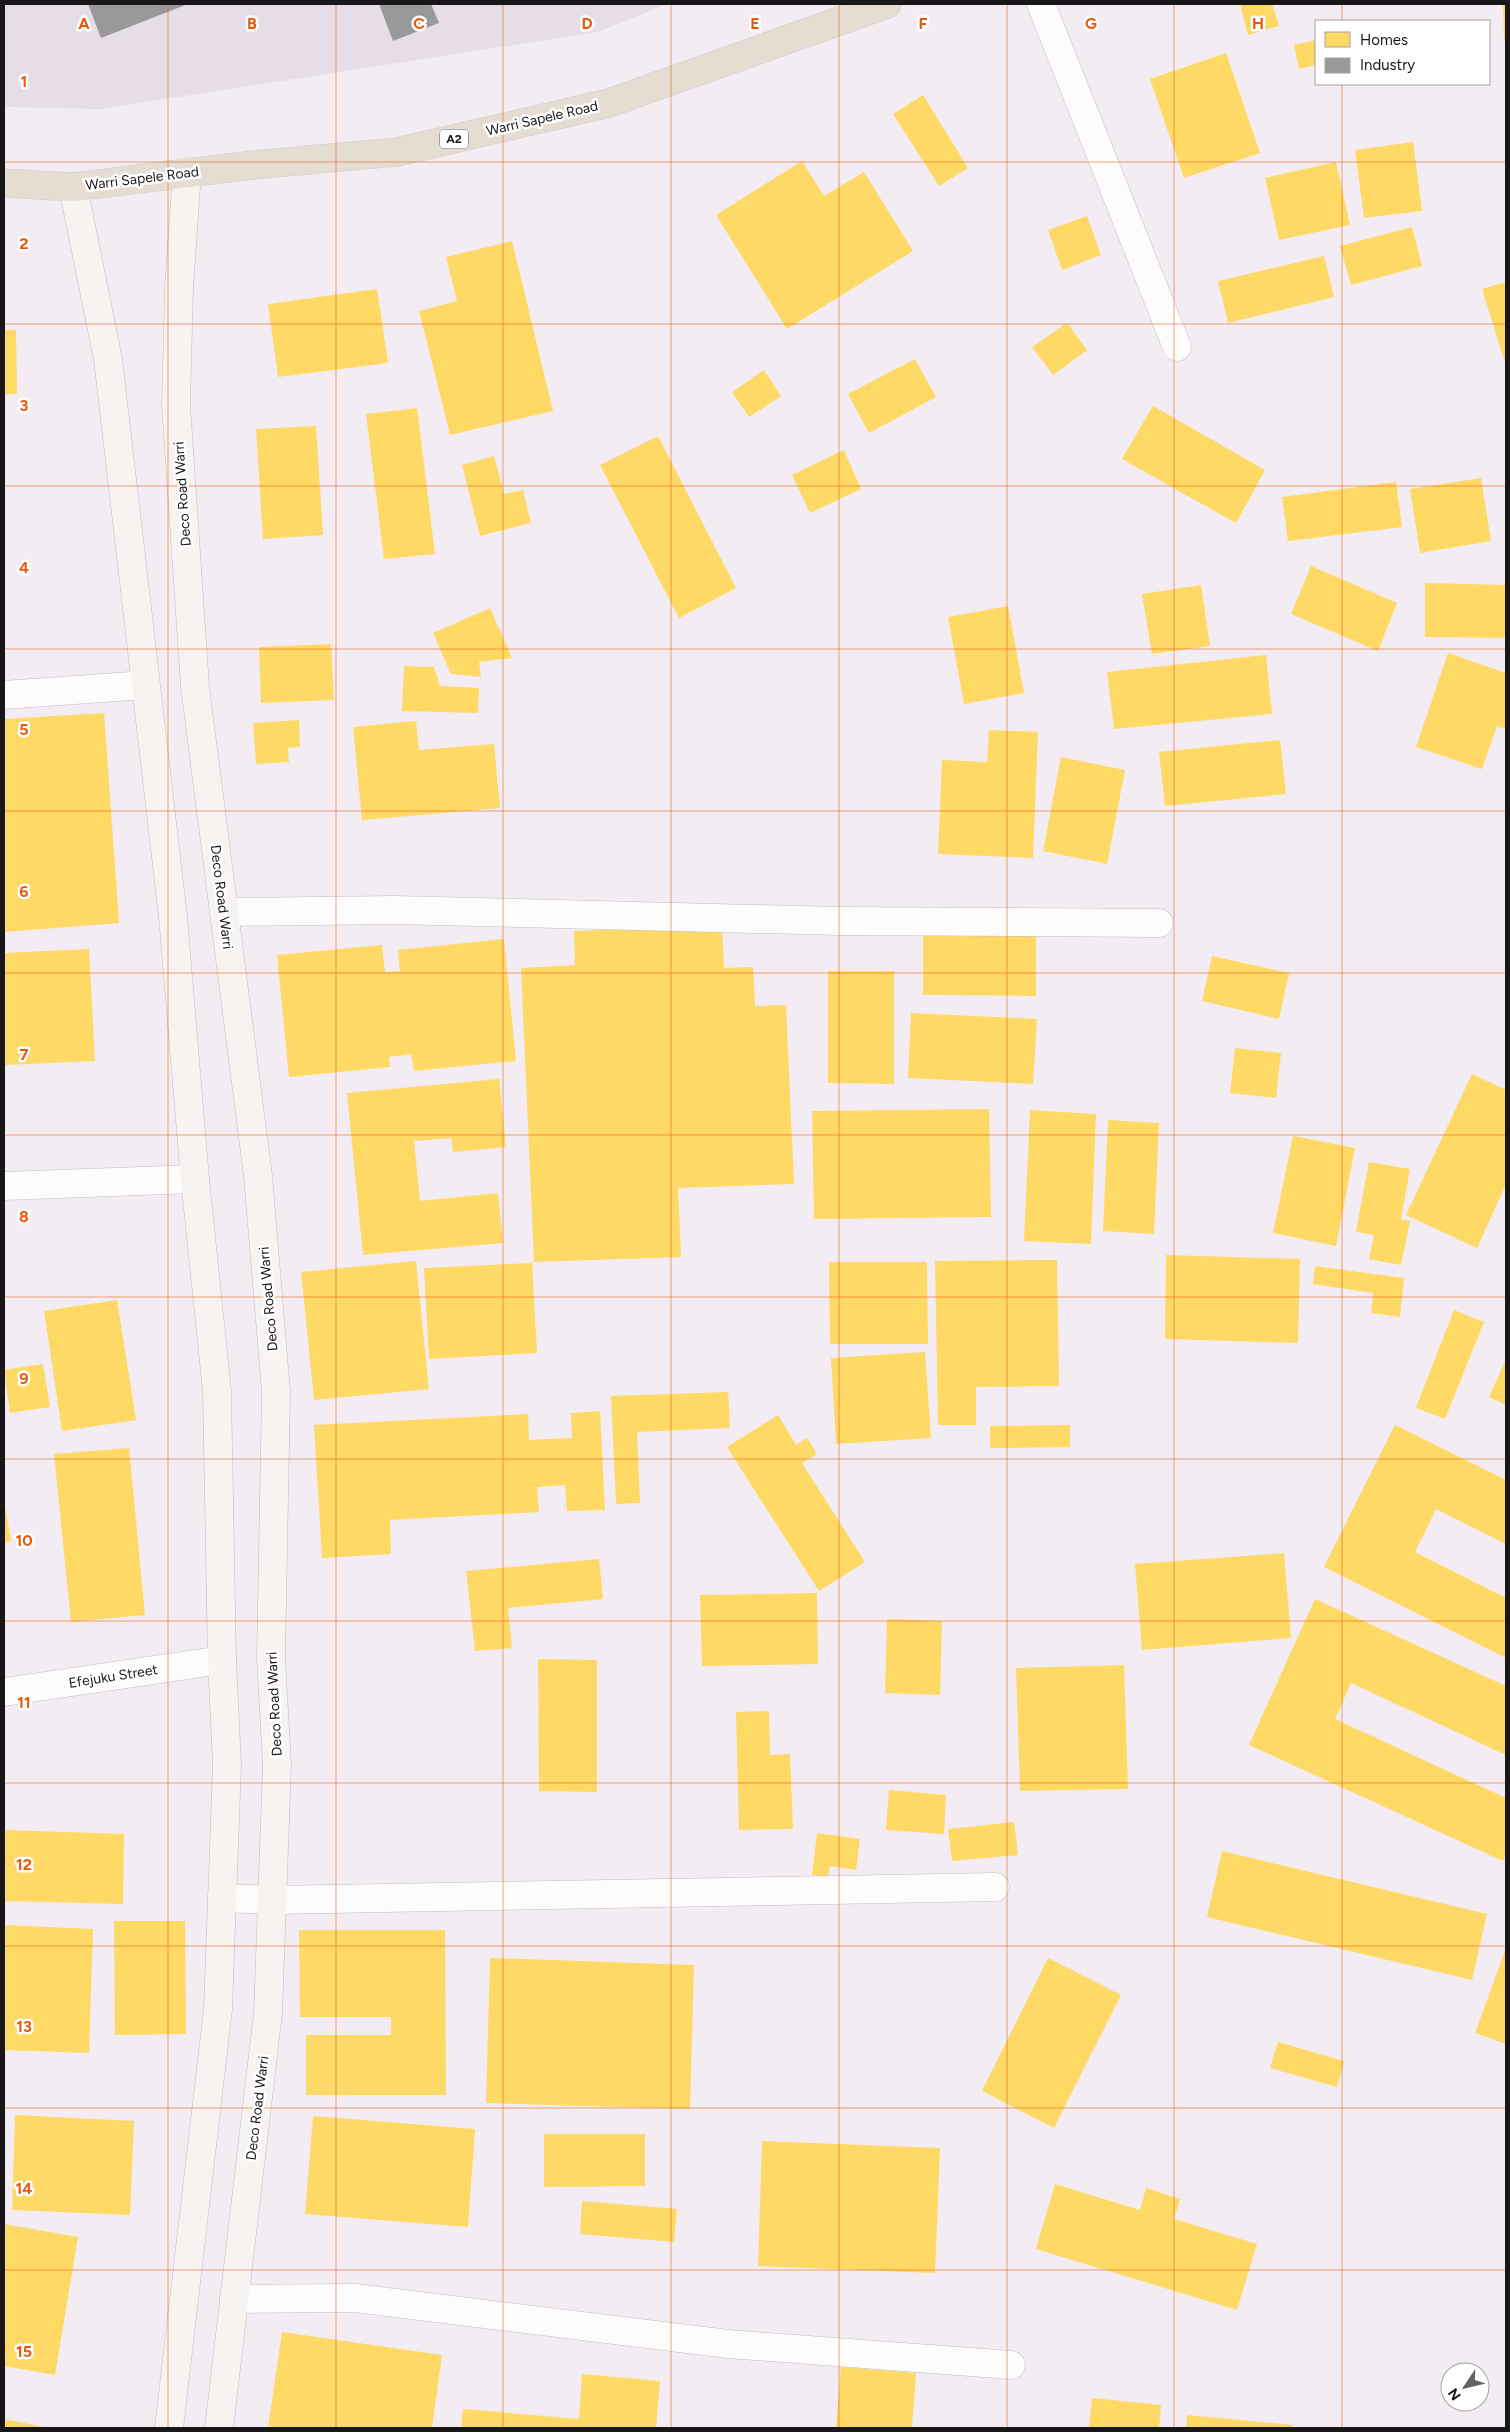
<svg xmlns="http://www.w3.org/2000/svg" width="1510" height="2432" viewBox="0 0 1510 2432" font-family="Figtree,sans-serif">
<rect width="100%" height="100%" fill="#f3edf3"/>
<path fill="#e7dde7" d="M4,4H667L598,32L100,109L4,107Z"/>
<g fill="#ffd966">
<path d="M1240,4H1272L1279,26L1248,35Z"/>
<path d="M1503,4H1506V41H1504Z"/>
<path d="M1316,40V65L1299,69L1294,45Z"/>
<path d="M1226,53L1260,153L1184,178L1150,79Z"/>
<path d="M923,95L968,168L939,186L893,114Z"/>
<path d="M1413,142L1422,211L1364,218L1355,150Z"/>
<path d="M802,161L824,196L864,172L913,251L787,329L716,215Z"/>
<path d="M1336,162L1350,225L1279,240L1265,178Z"/>
<path d="M1087,216L1101,255L1062,270L1048,230Z"/>
<path d="M1412,227L1422,266L1351,285L1340,246Z"/>
<path d="M512,241L553,411L450,435L419,311L457,301L446,257Z"/>
<path d="M1324,256L1334,297L1228,323L1218,281Z"/>
<path d="M1506,282V366L1482,289Z"/>
<path d="M377,289L388,363L278,377L268,304Z"/>
<path d="M1067,323L1087,350L1053,375L1032,347Z"/>
<path d="M4,330H16L17,394H4Z"/>
<path d="M915,359L936,397L869,433L848,394Z"/>
<path d="M764,370L781,396L749,417L732,392Z"/>
<path d="M1153,406L1265,470L1236,523L1122,459Z"/>
<path d="M417,408L435,554L384,559L366,414Z"/>
<path d="M316,426L323,535L263,539L256,429Z"/>
<path d="M658,436L736,588L679,618L600,465Z"/>
<path d="M844,450L861,489L810,513L792,475Z"/>
<path d="M494,456L504,494L523,490L531,523L480,536L462,465Z"/>
<path d="M1481,478L1491,541L1420,553L1410,489Z"/>
<path d="M1396,482L1402,527L1288,541L1282,497Z"/>
<path d="M1311,566L1397,603L1378,651L1291,614Z"/>
<path d="M1425,583L1506,585V638L1425,637Z"/>
<path d="M1201,585L1210,646L1152,654L1142,594Z"/>
<path d="M1008,606L1024,693L964,704L948,617Z"/>
<path d="M490,608L512,658L479,662L481,677L451,674L433,633Z"/>
<path d="M331,644L334,700L261,703L259,647Z"/>
<path d="M1448,653L1506,673V729L1497,726L1482,769L1416,747Z"/>
<path d="M1266,655L1272,714L1114,729L1107,672Z"/>
<path d="M404,666L434,667L440,686L479,688L478,713L402,711Z"/>
<path d="M104,713L119,923L4,932V719Z"/>
<path d="M299,720L300,747L288,748L289,762L256,764L253,723Z"/>
<path d="M416,721L419,750L494,744L500,808L362,820L353,727Z"/>
<path d="M989,730L1038,732L1033,858L938,854L942,760L987,762Z"/>
<path d="M1280,740L1286,794L1165,806L1159,752Z"/>
<path d="M1061,757L1125,770L1107,864L1043,851Z"/>
<path d="M722,926L724,968L753,967L755,1006L786,1005L794,1184L678,1188L681,1257L534,1262L521,968L575,965L574,931Z"/>
<path d="M923,933L1036,935V996L923,995Z"/>
<path d="M504,939L516,1061L414,1071L411,1054L389,1057L390,1067L289,1077L277,955L382,945L385,972L400,971L398,950Z"/>
<path d="M89,949L95,1061L4,1065V953Z"/>
<path d="M1212,956L1289,973L1279,1019L1202,1001Z"/>
<path d="M828,971H894V1084L828,1083Z"/>
<path d="M911,1013L1037,1019L1033,1084L908,1078Z"/>
<path d="M1235,1048L1281,1053L1276,1098L1230,1093Z"/>
<path d="M1472,1074L1506,1090V1184L1477,1248L1406,1215Z"/>
<path d="M499,1079L506,1147L453,1152L451,1138L414,1141L420,1201L498,1193L503,1243L363,1255L347,1093Z"/>
<path d="M989,1109L991,1217L814,1219L812,1111Z"/>
<path d="M1030,1110L1096,1114L1091,1244L1024,1241Z"/>
<path d="M1108,1120L1159,1123L1154,1234L1103,1231Z"/>
<path d="M1293,1136L1355,1148L1336,1246L1273,1233Z"/>
<path d="M1369,1162L1410,1169L1401,1219L1410,1221L1401,1265L1369,1259L1374,1235L1356,1232Z"/>
<path d="M1166,1255L1300,1259L1298,1343L1165,1339Z"/>
<path d="M1057,1260L1059,1386L976,1387V1425H938L935,1261Z"/>
<path d="M416,1261L429,1389L314,1400L301,1272Z"/>
<path d="M829,1262H927L928,1344H830Z"/>
<path d="M532,1263L537,1353L429,1359L424,1268Z"/>
<path d="M1315,1266L1404,1278L1400,1317L1371,1313L1373,1293L1313,1284Z"/>
<path d="M117,1300L136,1420L62,1431L44,1311Z"/>
<path d="M1454,1310L1484,1322L1445,1419L1416,1408Z"/>
<path d="M925,1352L931,1438L836,1444L831,1358Z"/>
<path d="M1506,1359V1405L1489,1397Z"/>
<path d="M43,1364L50,1407L10,1413L4,1370Z"/>
<path d="M728,1392L730,1428L637,1432L640,1503L616,1504L611,1396Z"/>
<path d="M600,1411L605,1510L567,1511L565,1485L537,1487L539,1512L390,1520L391,1554L322,1558L314,1425L528,1414L529,1440L572,1438L571,1413Z"/>
<path d="M778,1415L796,1445L807,1438L817,1454L802,1463L865,1562L819,1591L727,1447Z"/>
<path d="M1070,1425V1447L990,1448V1426Z"/>
<path d="M1395,1425L1506,1480V1544L1436,1509L1415,1552L1506,1598V1658L1324,1567Z"/>
<path d="M129,1448L145,1615L71,1622L54,1454Z"/>
<path d="M5,1506L11,1541L4,1543V1507Z"/>
<path d="M1284,1553L1291,1638L1142,1650L1135,1564Z"/>
<path d="M599,1559L603,1599L508,1608L512,1648L475,1651L466,1571Z"/>
<path d="M817,1593L818,1664L702,1666L700,1595Z"/>
<path d="M1315,1599L1506,1686V1755L1351,1683L1335,1719L1506,1798V1854L1503,1861L1249,1745Z"/>
<path d="M887,1619L942,1621L940,1695L885,1693Z"/>
<path d="M538,1659L597,1660V1792L539,1791Z"/>
<path d="M1124,1665L1128,1789L1020,1791L1016,1668Z"/>
<path d="M769,1711L770,1755L790,1754L793,1829L739,1830L736,1712Z"/>
<path d="M889,1790L946,1795L944,1834L886,1830Z"/>
<path d="M1014,1822L1018,1855L952,1861L948,1829Z"/>
<path d="M4,1830L124,1834L123,1904L4,1901Z"/>
<path d="M817,1833L860,1839L856,1870L830,1866L828,1877L812,1875Z"/>
<path d="M1222,1851L1487,1914L1472,1980L1207,1917Z"/>
<path d="M114,1921H185L186,2034L115,2035Z"/>
<path d="M4,1925L93,1929L89,2053L4,2050Z"/>
<path d="M299,1930H445L446,2095H306V2035H391V2017H300Z"/>
<path d="M1506,1948V2044L1475,2033Z"/>
<path d="M490,1958L694,1965L690,2109L486,2103Z"/>
<path d="M1048,1958L1121,1995L1054,2128L982,2091Z"/>
<path d="M1278,2042L1344,2061L1337,2087L1270,2068Z"/>
<path d="M15,2115L134,2121L130,2215L12,2210Z"/>
<path d="M313,2116L475,2129L468,2227L305,2214Z"/>
<path d="M544,2134H645V2186L544,2187Z"/>
<path d="M762,2141L940,2148L935,2273L758,2266Z"/>
<path d="M1055,2184L1140,2210L1146,2188L1180,2199L1174,2219L1257,2244L1237,2310L1036,2249Z"/>
<path d="M582,2201L677,2209L674,2242L580,2234Z"/>
<path d="M4,2224L78,2237L55,2375L4,2366Z"/>
<path d="M282,2332L442,2355L432,2428H268Z"/>
<path d="M841,2367L916,2373L912,2428H836Z"/>
<path d="M582,2374L660,2381L656,2428H461L463,2409L579,2419Z"/>
<path d="M1092,2398L1161,2405L1159,2428H1089Z"/>
<path d="M1187,2415L1293,2425L1292,2428H1186Z"/>
<path d="M4,2419L44,2427V2428H4Z"/>
</g>
<g fill="#999">
<path d="M88,4H188L101,38Z"/>
<path d="M379,4H431L439,23L393,41Z"/>
</g>
<g fill="none" stroke-linecap="round" stroke-linejoin="round">
<g stroke="#c0bcc0" stroke-width="29">
<g id="street">
<path d="M1041,4L1177,347"/>
<path d="M4,695L145,685"/>
<path d="M224,912L394,910L839,921L1159,923"/>
<path d="M4,1186L195,1179"/>
<path d="M4,1692L222,1660"/>
<path d="M222,1898L272,1900L995,1887"/>
<path d="M234,2299L355,2298L728,2344L1011,2365"/>
</g>
</g>
<g stroke="#c0bcc0" stroke-width="29">
<g id="secondary">
<path d="M187,172L179,288L176,405L195,687L258,1176L276,1392L271,1658L277,1765L268,2013L219,2428"/>
<path d="M73,187L108,359L173,917L195,1179L217,1391L222,1660L227,1765L218,2009L169,2428"/>
</g>
</g>
<g stroke="#cdcacd" stroke-width="29">
<path id="highway" d="M4,183L73,187L253,165L397,152L609,103L887,4"/>
</g>
<use href="#street" stroke="#fdfcfd" stroke-width="28"/>
<use href="#secondary" stroke="#f6f3f0" stroke-width="28"/>
<use href="#highway" stroke="#e6ddd2" stroke-width="28"/>
</g>
<path fill="none" stroke="#e8590c" stroke-width="1" stroke-opacity="0.55" d="M168,4V2428M336,4V2428M503,4V2428M671,4V2428M839,4V2428M1007,4V2428M1174,4V2428M1342,4V21M1342,84V2428M4,162H1506M4,324H1506M4,486H1506M4,649H1506M4,811H1506M4,973H1506M4,1135H1506M4,1297H1506M4,1459H1506M4,1621H1506M4,1783H1506M4,1946H1506M4,2108H1506M4,2270H1506"/>
<g text-anchor="middle" stroke-width="5" stroke-linejoin="round" paint-order="stroke">
<rect fill="#fff" stroke="#5e5c5e" stroke-width="1" x="440" y="129.5" width="28" height="19" rx="4"/>
<g font-size="12" font-weight="bold" fill="#191619">
<text x="454" y="143">A2</text>
</g>
<g font-size="14" fill="#191619" stroke="#fff">
<text transform="translate(542 118) rotate(-13)" y="5">Warri Sapele Road</text>
<text transform="translate(142 178) rotate(-7)" y="5">Warri Sapele Road</text>
<text transform="translate(182 494) rotate(-94)" y="5">Deco Road Warri</text>
<text transform="translate(222 897) rotate(83)" y="5">Deco Road Warri</text>
<text transform="translate(268 1299) rotate(-95)" y="5">Deco Road Warri</text>
<text transform="translate(113 1676) rotate(-9)" y="5">Efejuku Street</text>
<text transform="translate(274 1704) rotate(-93)" y="5">Deco Road Warri</text>
<text transform="translate(257 2108) rotate(-83)" y="5">Deco Road Warri</text>
</g>
</g>
<g font-size="16" text-anchor="middle" font-weight="bold" fill="#e8590c" stroke="#fff" stroke-width="5" stroke-linejoin="round" paint-order="stroke">
<text x="84" y="29">A</text>
<text x="252" y="29">B</text>
<text x="419" y="29">C</text>
<text x="587" y="29">D</text>
<text x="755" y="29">E</text>
<text x="923" y="29">F</text>
<text x="1091" y="29">G</text>
<text x="1258" y="29">H</text>
<text x="24" y="87">1</text>
<text x="24" y="249">2</text>
<text x="24" y="411">3</text>
<text x="24" y="573">4</text>
<text x="24" y="735">5</text>
<text x="24" y="897">6</text>
<text x="24" y="1060">7</text>
<text x="24" y="1222">8</text>
<text x="24" y="1384">9</text>
<text x="24" y="1546">10</text>
<text x="24" y="1708">11</text>
<text x="24" y="1870">12</text>
<text x="24" y="2032">13</text>
<text x="24" y="2194">14</text>
<text x="24" y="2357">15</text>
</g>
<rect width="1510" height="2432" fill="none" stroke="#191619" stroke-width="10"/>
<rect x="1315" y="20" width="175" height="65" fill="#ffffff" stroke="#a3a2a3"/>
<rect x="1325" y="32" width="25" height="15" fill="#ffd966" stroke="#a3a2a3"/>
<text x="1360" y="45" font-size="15" fill="#191619">Homes</text>
<rect x="1325" y="58" width="25" height="15" fill="#999999" stroke="#a3a2a3"/>
<text x="1360" y="70" font-size="15" fill="#191619">Industry</text>
<g transform="translate(1465 2387) rotate(235)"><circle r="24" fill="#ffffff" stroke="#a3a2a3"/>
<path d="M0-4L9 19L0 12L-9 19Z" fill="#656165"/>
<text y="-8" font-size="14" font-weight="bold" text-anchor="middle" fill="#191619">N</text>
</g>
</svg>
